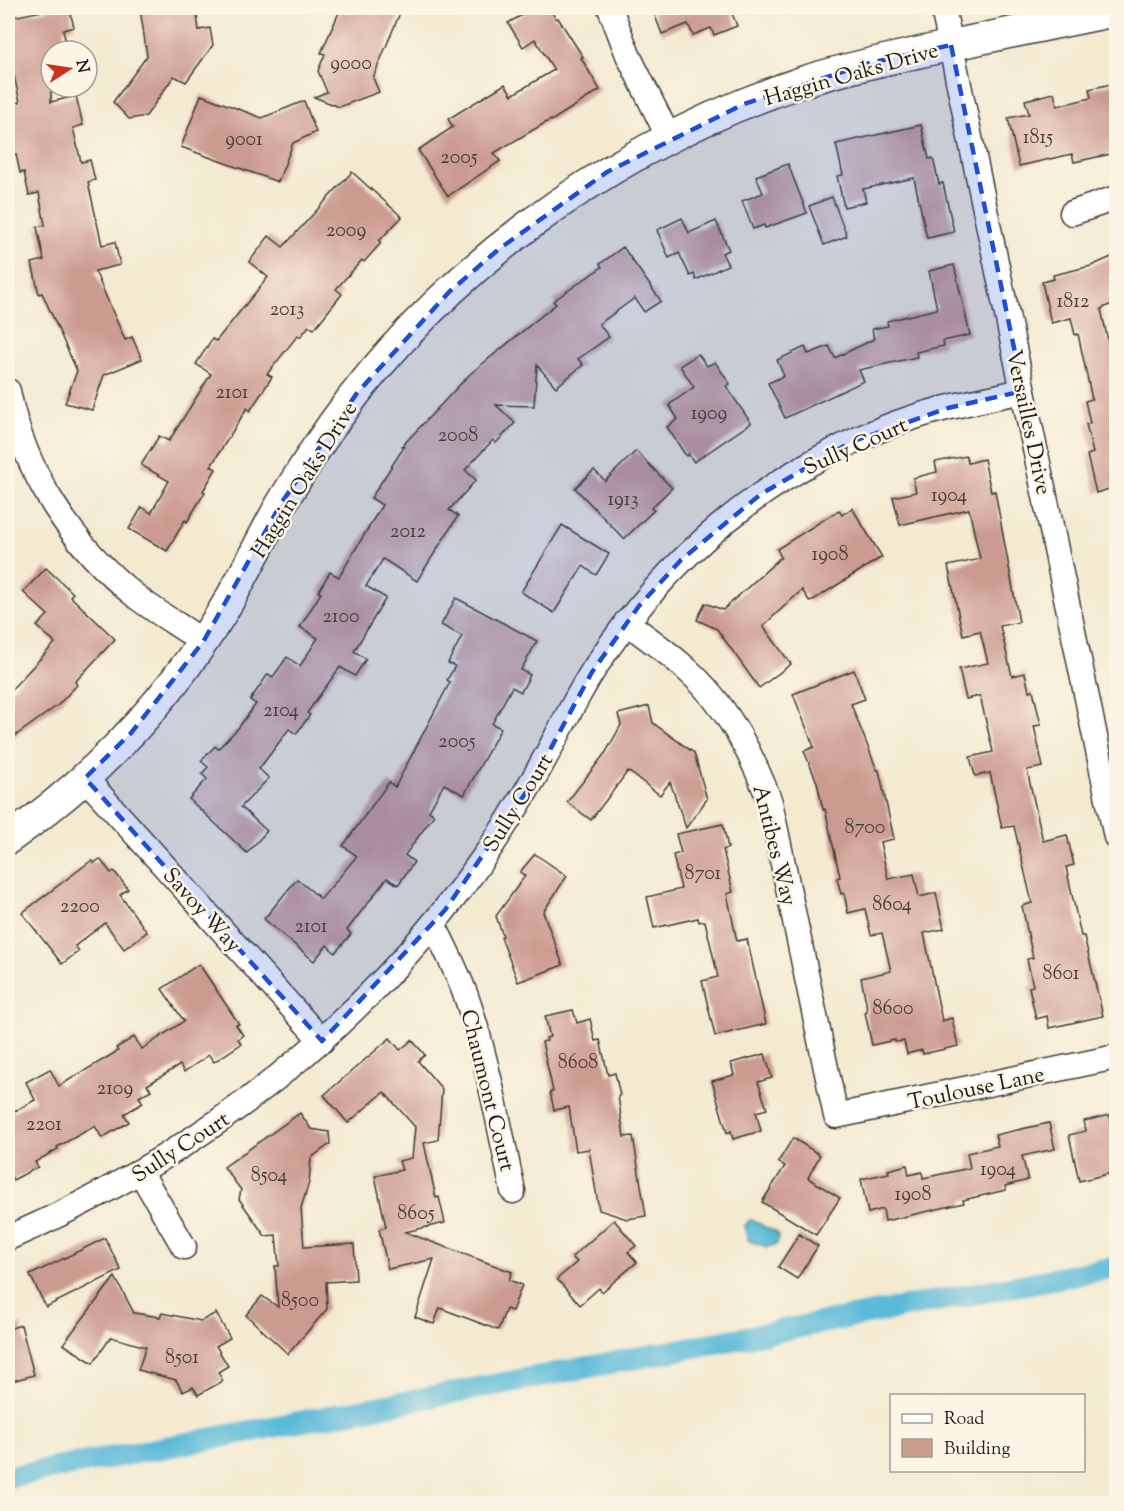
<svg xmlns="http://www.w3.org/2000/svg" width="1124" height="1511" viewBox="0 0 1124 1511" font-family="'Sorts Mill Goudy',serif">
<rect width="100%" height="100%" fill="#fcf5e5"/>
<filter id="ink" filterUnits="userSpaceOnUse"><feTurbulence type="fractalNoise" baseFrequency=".0167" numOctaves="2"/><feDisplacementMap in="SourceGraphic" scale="12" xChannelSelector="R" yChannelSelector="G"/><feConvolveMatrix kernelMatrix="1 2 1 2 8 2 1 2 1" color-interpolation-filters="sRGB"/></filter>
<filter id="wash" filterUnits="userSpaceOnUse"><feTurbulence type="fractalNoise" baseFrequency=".008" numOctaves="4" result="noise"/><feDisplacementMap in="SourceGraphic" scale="24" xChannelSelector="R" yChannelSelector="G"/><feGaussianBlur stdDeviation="1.35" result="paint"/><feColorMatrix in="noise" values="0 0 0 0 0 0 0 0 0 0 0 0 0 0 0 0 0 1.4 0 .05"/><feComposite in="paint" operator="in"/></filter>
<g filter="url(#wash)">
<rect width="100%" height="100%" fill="#f3ead0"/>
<path fill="#5bbad9" stroke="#3c6b7a" stroke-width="1.5" d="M750,1220C758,1220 764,1229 775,1231L778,1236L776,1245L767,1247L749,1241L744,1227Z"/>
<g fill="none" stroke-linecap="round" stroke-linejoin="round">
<path stroke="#5bbad9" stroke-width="22" d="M8,1477L1116,1267"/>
</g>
<g id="blocks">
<g fill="#cc9b90">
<path d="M56,8H69L74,27L63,30L68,51H51V102L76,96L83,125L73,128L81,162L90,160L95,180L88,182L102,245L115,242L120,265L95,271L125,340L132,337L142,359L104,375L92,410L65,403L77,371L42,293L39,294L32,263L44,260L37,227L45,225L39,193L29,195L24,172L20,173L16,154L8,156V105L20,102L12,67L8,68V18Z"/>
<path d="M140,8H196L199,30L210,28L213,45L186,82L174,76L146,116L129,119L113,102L147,56Z"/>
<path d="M341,8H402L373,78L379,92L339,107L314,97L327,92L318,71L325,54L321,53Z"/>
<path d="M534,8H549L556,19L558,18L583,57L581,58L600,90L551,121L550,120L494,153L500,161L448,196L418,150L453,127L448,119L505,84L512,95L554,70L535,39L523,47L508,23Z"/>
<path d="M652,8H730L737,26L714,35L711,28L693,35L688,24L662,34Z"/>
<path d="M1116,83V153L1074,162L1072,154L1019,166L1008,118L1029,114L1025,100L1054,93L1057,106L1091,98L1089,89Z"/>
<path d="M201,95L262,118L304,101L316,132L293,143L278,182L181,147Z"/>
<path d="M921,125L929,159L933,158L939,184L943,183L954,232L927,238L914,178L863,189L866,202L844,207L837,176L843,175L836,144Z"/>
<path d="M788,164L807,213L765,228L764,225L753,229L742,201L763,193L756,176Z"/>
<path d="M352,172L402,217L379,241L381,243L364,262L362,260L336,289L342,294L314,329L309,326L300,337L298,335L267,374L272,377L250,411L247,408L211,466L216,469L203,491L205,492L187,522L185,520L167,551L129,529L142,507L151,513L169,481L141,465L159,436L169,441L211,374L196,364L212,339L216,341L268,277L249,262L269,236L283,247Z"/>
<path d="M832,197L847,236L824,245L809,206Z"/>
<path d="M682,218L689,233L716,221L729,250L722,253L728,265L696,280L694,274L690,276L679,253L669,258L657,230Z"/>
<path d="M623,247L661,301L644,312L635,298L599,324L609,337L578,359L583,365L556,387L537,365L534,406L496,405L515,423L496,443L493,440L465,470L476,480L449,510L458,516L417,581L383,559L366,586L386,598L354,651L366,659L355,676L340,667L307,713L310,715L296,734L289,729L259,769L269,778L241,807L267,831L247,853L189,799L207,779L202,774L208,767L201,761L215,746L218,749L239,727L256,704L250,700L268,674L273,677L287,657L300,666L318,638L300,627L321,593L318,592L330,572L339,577L382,505L371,498L404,447L402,446L470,374L556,304L553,301L602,267L600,264Z"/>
<path d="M1116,255V302L1101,309L1108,341L1116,340V487L1096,493L1087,455L1093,453L1086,424L1090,423L1085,401L1092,399L1078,334L1075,335L1071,318L1051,323L1042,282L1054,279L1053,275L1091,266Z"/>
<path d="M954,265L970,335L943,341L944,346L916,352L917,357L859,370L864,381L785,418L768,383L784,376L777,360L805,347L808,354L829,346L835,358L874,339L872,329L888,326L887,321L937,309L929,271Z"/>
<path d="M698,354L707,366L715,362L730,384L726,386L751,423L694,462L688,454L686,456L667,427L678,419L669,405L694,387L680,366Z"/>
<path d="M636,451L672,488L651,508L654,510L624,539L575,488L594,470L605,481Z"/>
<path d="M966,456L968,463L984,459L991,492L995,491L1019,622L1000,626L1012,676L1025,673L1029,691L1033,690L1041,725L1034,726L1043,767L1027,770L1043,841L1067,835L1074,865L1066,867L1081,936H1084L1103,1016L1049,1028L1047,1016L1036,1019L1029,987L1033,986L1027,959L1033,958L1022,906L1032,903L1014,826L1002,828L990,773L975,776L970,757L993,752L980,696L966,699L959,669L988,663L980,631L963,635L948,566L980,559L969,509L900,525L893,497L916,492L913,478L937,472L935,462Z"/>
<path d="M852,508L882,557L810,602L802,590L763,626L791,664L759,688L717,629L697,620L705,603L723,610L781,557L777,549L839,510L842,515Z"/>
<path d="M562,525L609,554L596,575L583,566L554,613L521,592Z"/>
<path d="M46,568L73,593L70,596L115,639L75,682L77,685L58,705L8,741V693L55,643L37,626L48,615L23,592Z"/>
<path d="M456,598L537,641L521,670L530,675L521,692L512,687L492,724L501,728L464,795L444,784L429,811L434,815L405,855L414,862L398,885L387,878L347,930L351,934L335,953L327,945L314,961L264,919L297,879L321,899L357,856L343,846L389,782L395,787L450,682L447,680L455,666L448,663L462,636L441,625Z"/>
<path d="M854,670L865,699L851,704L877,770H879L894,839L880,842L888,879L914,874L919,897L936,893L944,929L924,933L942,1021L952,1018L958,1046L923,1054L922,1050L907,1054L904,1041L895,1042V1040L872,1045L865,1012H867L866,1002L861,978L891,971L882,933L871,935L865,909L848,913L844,893L841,894L837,878L840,877L825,809L823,810L817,782L804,751L814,747L793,694Z"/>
<path d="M649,706L653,723L694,753L707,799L686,828L670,782L660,795L628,771L591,820L567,802L606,752L621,725L618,714Z"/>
<path d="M723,824L728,848L723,850L733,892L727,894L737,941L747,939L766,1024L715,1036L702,981L718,977L705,921L699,922L698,918L654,928L647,897L681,889L673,855L681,853L676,834Z"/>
<path d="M535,854L567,876L543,912L563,965L518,982L501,937L503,936L496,916L525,876L520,872Z"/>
<path d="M100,859L111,873L114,871L128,889L120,895L147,932L124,949L105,923L75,946L79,951L62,964L22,913L92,860L94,863Z"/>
<path d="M199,964L239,1024L236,1025L243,1035L238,1039L241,1044L214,1062L209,1055L184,1072L180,1065L147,1085L151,1090L139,1097L143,1103L124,1114L129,1122L102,1138L95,1126L57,1147L58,1149L35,1162L38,1167L13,1180L8,1170V1115L35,1100L26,1082L50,1069L59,1086L118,1051L116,1048L134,1037L142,1049L184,1021L162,989Z"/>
<path d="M573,1010L577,1023L590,1019L595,1041L600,1040L608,1075L615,1073L620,1095L618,1096L624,1137L633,1136L646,1216L627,1219L599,1210L589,1149L576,1151L569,1107L554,1110L550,1092L553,1091L542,1042L547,1041L546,1038L550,1037L545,1016Z"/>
<path d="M390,1038L400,1050L412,1040L425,1055L418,1061L442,1089L438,1140L424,1143L436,1198L439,1197L445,1223L405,1232L512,1272L509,1280L522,1285L512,1311L506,1309L498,1330L440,1308L434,1324L415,1317L434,1259L388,1269L379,1229L386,1227L375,1176L402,1170L399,1161L412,1158L415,1127L384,1092L348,1123L324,1095Z"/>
<path d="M765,1054L772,1078L758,1082L767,1109L756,1112L761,1131L733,1139L731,1131L727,1133L712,1081L734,1075L731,1063Z"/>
<path d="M300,1113L311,1129L329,1132L330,1144L311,1158L309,1182L301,1208L304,1247L354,1244L356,1280L326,1282L327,1309L288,1354L246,1315L262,1296L278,1307L275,1266H279L276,1235L265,1236L239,1199L241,1190L224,1167Z"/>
<path d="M1110,1115L1112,1127L1116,1126V1172L1079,1181L1069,1135L1086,1131L1084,1121Z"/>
<path d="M1049,1123L1055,1149L1022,1156L1028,1180L1005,1186L1006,1190L963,1200L964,1203L885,1221L883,1209L868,1213L861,1179L889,1173L888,1170L907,1165L909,1175L922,1172L923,1178L970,1168L967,1153L998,1146L995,1135Z"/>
<path d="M793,1138L820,1155L808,1178L840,1198L816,1235L762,1202L785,1166L778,1162Z"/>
<path d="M614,1220L636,1246L628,1252L637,1262L602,1292L599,1288L580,1305L557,1279L577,1262L572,1257Z"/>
<path d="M799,1234L818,1246L797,1279L778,1267Z"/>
<path d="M105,1238L121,1270L46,1307L30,1275Z"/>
<path d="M115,1277L134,1313L160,1317L162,1313L201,1321L216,1313L230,1338L216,1346L228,1366L218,1372L223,1381L198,1395L193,1387L183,1392L176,1380L138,1370L146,1347L111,1337L93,1363L63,1344Z"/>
<path d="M21,1325L34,1375L8,1382V1329Z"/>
</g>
</g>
</g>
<g filter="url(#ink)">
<use href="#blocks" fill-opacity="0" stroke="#3c3b37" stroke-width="1.5"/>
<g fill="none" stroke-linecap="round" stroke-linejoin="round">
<g stroke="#3c3b37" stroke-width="27">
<g id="minor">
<path d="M610,8L628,55L669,138"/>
<path d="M943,8L1116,837"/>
<path d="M1072,213L1116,198"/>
<path d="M8,391C24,473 73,547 138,598C159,614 182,627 203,642"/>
<path d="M626,622C646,637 666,651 684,667C726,703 751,752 770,802L836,1116L1116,1057"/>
<path d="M85,778L322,1041"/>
<path d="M433,924C447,951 461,979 470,1008C489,1068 500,1130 513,1191"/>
<path d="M141,1173L184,1247"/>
<path d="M8,1238C177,1165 326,1057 442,913C475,872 505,828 531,783C553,746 571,705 594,669C667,556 771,470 897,423C938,408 981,400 1023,391"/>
</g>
</g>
<g stroke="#3c3b37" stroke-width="33">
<path id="tertiary" d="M8,839C94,779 166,703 221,614C243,579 260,541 280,506C291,487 303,469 315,450C429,277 609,146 805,81C849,67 894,58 939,48C998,35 1057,23 1116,11"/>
</g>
<use href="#minor" stroke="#fff" stroke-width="24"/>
<use href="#tertiary" stroke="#fff" stroke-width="30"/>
</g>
</g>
<path fill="#1d4ed8" fill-opacity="0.2" stroke="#1d4ed8" stroke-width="4.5" stroke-dasharray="12 8" stroke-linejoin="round" d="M951,45L1023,391L948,408L851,442L761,494L681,560L639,606L592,672L531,785L445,910L322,1041L85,778L131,733L203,642L282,502L357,393L449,292L499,249L607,172L744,104L870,63Z"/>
<g text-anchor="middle" stroke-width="5" stroke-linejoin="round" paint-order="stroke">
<g font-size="20" fill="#483c39">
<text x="351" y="69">9000</text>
<text x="1038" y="143">1815</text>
<text x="244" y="145">9001</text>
<text x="459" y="163">2005</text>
<text x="346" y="236">2009</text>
<text x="1073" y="307">1812</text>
<text x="287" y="315">2013</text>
<text x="232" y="398">2101</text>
<text x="709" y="419">1909</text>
<text x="458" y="441">2008</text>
<text x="949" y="501">1904</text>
<text x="623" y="505">1913</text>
<text x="408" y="537">2012</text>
<text x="830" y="560">1908</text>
<text x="341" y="622">2100</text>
<text x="281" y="716">2104</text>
<text x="457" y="747">2005</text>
<text x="865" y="833">8700</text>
<text x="703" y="879">8701</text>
<text x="892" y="910">8604</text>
<text x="80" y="912">2200</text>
<text x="311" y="932">2101</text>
<text x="1061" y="979">8601</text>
<text x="893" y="1014">8600</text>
<text x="578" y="1068">8608</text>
<text x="115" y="1094">2109</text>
<text x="44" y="1130">2201</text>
<text x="998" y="1175">1904</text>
<text x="269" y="1181">8504</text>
<text x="913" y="1200">1908</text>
<text x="416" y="1219">8605</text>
<text x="300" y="1306">8500</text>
<text x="182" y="1363">8501</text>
</g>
<g font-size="22" fill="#1c1c1c" stroke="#fcf5e5">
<text transform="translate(851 73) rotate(-16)" y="8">Haggin Oaks Drive</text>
<text transform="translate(1030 422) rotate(78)" y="8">Versailles Drive</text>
<text transform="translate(855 445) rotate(-24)" y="8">Sully Court</text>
<text transform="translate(303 479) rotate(-58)" y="8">Haggin Oaks Drive</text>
<text transform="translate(517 802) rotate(-58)" y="8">Sully Court</text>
<text transform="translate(776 845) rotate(76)" y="8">Antibes Way</text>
<text transform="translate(203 909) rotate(48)" y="8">Savoy Way</text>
<text transform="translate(976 1087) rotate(-12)" y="8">Toulouse Lane</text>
<text transform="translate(489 1090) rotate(76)" y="8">Chaumont Court</text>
<text transform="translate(180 1146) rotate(-33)" y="8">Sully Court</text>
</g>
</g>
<rect width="1124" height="1511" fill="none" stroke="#fcf5e5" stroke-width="30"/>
<rect x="890" y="1394" width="195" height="78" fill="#fcf5e5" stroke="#a29e95" stroke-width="1.5"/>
<rect x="902" y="1414" width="30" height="9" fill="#ffffff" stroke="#a29e95" stroke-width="1.5"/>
<text x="944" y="1424" font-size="18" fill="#1c1c1c">Road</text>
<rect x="902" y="1439" width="30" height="18" fill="#cc9b90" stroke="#a29e95" stroke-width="1.5"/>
<text x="944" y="1454" font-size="18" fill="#1c1c1c">Building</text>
<g transform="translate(69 69) rotate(78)"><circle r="28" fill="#fcf5e5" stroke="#a29e95" stroke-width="1.5"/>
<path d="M0-4.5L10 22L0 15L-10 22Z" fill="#c8321e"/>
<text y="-9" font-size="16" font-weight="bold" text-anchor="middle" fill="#1c1c1c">N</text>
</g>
</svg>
